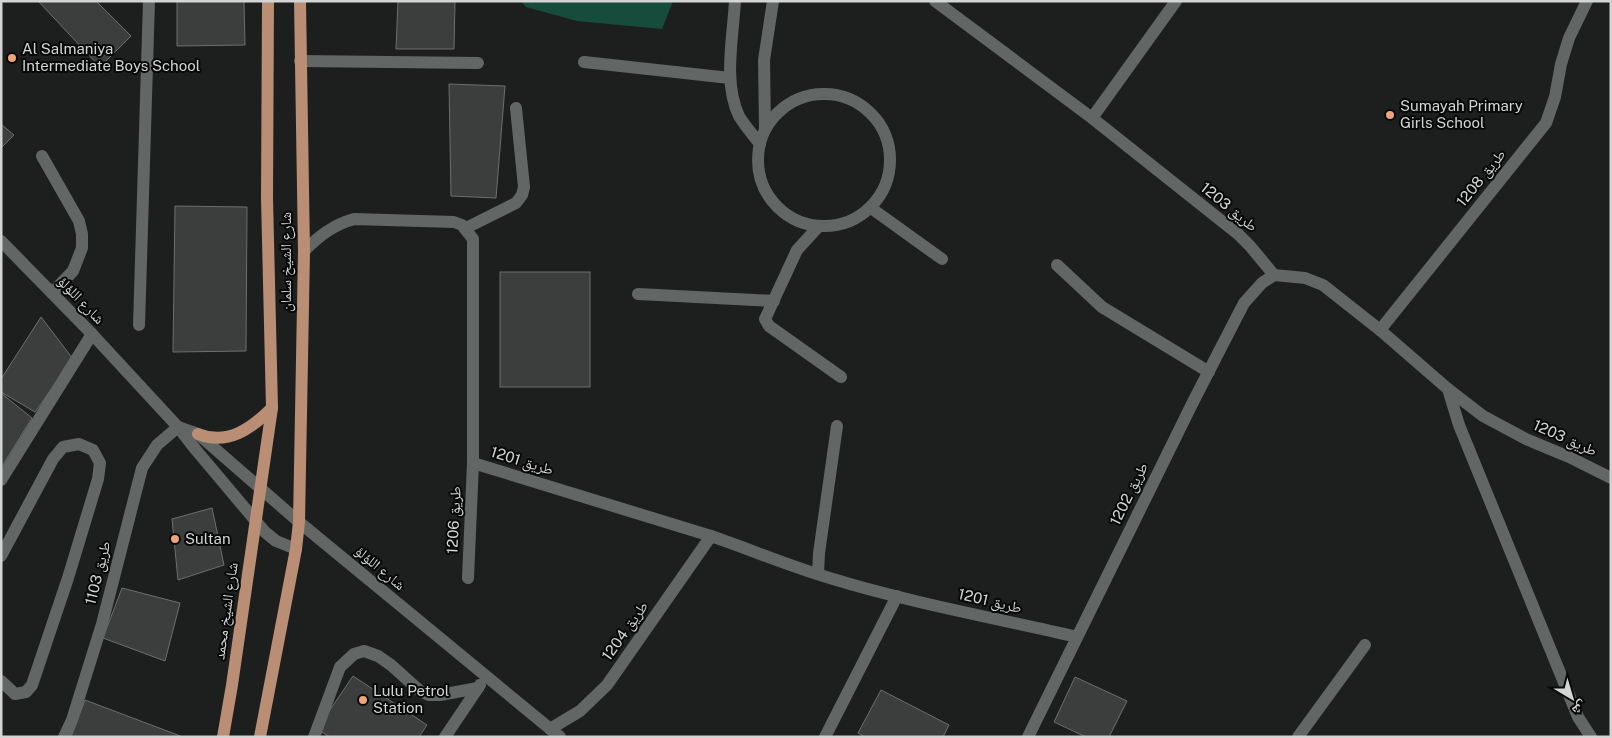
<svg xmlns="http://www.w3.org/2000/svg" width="1612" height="738" viewBox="0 0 1612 738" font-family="'Public Sans','Noto Naskh Arabic',sans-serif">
<rect width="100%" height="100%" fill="#1c1f1e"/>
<path fill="#174c3d" d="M521,1H673L662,29L577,21L526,7Z"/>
<g fill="#3b3e3d" stroke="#6b6f6d">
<path d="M38,1H96L131,36L100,67Z"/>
<path d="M177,1H244L245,45L177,46Z"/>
<path d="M398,1H455L454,49H396Z"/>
<path d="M449,84L505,86L496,198L451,196Z"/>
<path d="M1,124L14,135L1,148Z"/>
<path d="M175,206L247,207L246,351L173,352Z"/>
<rect x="500" y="272" width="90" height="115"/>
<path d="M41,317L73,359L35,412L1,392V379Z"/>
<path d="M1,393L32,418L1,468Z"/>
<path d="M212,508L224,565L178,580L172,519Z"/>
<path d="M122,588L180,603L165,661L103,638Z"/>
<path d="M353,676L427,725L419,737H330L317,729Z"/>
<path d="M1075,677L1127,701L1109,737H1086L1054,722Z"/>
<path d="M881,690L949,725L943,737H865L858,733Z"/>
<path d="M85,700L183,737H71Z"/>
</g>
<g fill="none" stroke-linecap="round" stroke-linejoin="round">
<g stroke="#626665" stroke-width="12">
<path d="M735,1C733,37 723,83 739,116C745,126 753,135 760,144"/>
<path d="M935,1L1092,118L1238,234L1250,246L1274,275L1305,278L1323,285L1380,330L1448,389L1483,416L1526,439L1569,457L1611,478"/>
<path d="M300,61L478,63"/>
<path d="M584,62L730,78"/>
<circle cx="824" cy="160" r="66"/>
<path d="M1092,118L1176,1"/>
<path d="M765,129L764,60L773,1"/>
<path d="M42,156L79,221L82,234V248L73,271L52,293"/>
<path d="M871,208L942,259"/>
<path d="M819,226L797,250L765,319L769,326L841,377"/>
<path d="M466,228L516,203L522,195L524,187L516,108"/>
<path d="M1,241L92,334L178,427L196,450L265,532L276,541L296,549"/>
<path d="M304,251C319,236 333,225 354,219L454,222L462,225L473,239V463L468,578"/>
<path d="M1057,265L1102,307L1209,372"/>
<path d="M638,294L774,301"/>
<path d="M139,325L149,1"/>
<path d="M1380,330L1546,123L1555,97L1561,64L1569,38L1587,1"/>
<path d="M1448,389L1459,425L1578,717L1591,737"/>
<path d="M178,427L198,434L299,522L560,737"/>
<path d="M473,463L711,536C752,550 791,567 833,579C912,603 995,618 1077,637"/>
<path d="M1,480L92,334"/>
<path d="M1,556L53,459L63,447L79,444L93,450L100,463L98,479L68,578L32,685L26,692L15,694L1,681"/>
<path d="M818,574L819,553L837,426"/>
<path d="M550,729L580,711L607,685L711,536"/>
<path d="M64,737L72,720L102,624L142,468L157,445L178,427"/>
<path d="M314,737L340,667L354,654L364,651L378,656L391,665L420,691L429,695H440L478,688"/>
<path d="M445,737L480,685"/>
<path d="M825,737L897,596"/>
<path d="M1028,737L1193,402L1244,303L1262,283L1274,275"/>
<path d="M1298,737L1365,645"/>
</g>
<g stroke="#ba8e75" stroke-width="12">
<path d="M198,434C228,446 252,428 272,408"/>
<path d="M223,737L232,685L272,408L267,198L268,1"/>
<path d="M260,737L296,549L299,522L304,251L300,1"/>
</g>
</g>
<g fill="#efa378" stroke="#070908" stroke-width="2">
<circle cx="12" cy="58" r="5"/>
<circle cx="1390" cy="115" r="5"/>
<circle cx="175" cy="539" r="5"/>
<circle cx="363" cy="700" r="5"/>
</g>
<g text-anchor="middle" stroke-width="4" stroke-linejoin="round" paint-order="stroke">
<g font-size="15" fill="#d2d5d4" stroke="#070908" text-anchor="start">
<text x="22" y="54">Al Salmaniya<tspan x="22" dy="17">Intermediate Boys School</tspan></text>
<text x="1400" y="111">Sumayah Primary<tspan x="1400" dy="17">Girls School</tspan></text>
<text x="185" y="544">Sultan</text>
<text x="373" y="696">Lulu Petrol<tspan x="373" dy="17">Station</tspan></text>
</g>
<g font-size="15" fill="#d2d5d4" stroke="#070908">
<text transform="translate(1481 178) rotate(-51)" y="5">طريق 1208</text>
<text transform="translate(1229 207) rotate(39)" y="5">طريق 1203</text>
<text transform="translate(286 262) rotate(-90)" y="5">شارع الشيخ سلمان</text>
<text transform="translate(81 300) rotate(46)" y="5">شارع اللؤلؤ</text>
<text transform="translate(1565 438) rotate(24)" y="5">طريق 1203</text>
<text transform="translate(522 461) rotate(17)" y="5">طريق 1201</text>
<text transform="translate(1129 494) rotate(-64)" y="5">طريق 1202</text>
<text transform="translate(454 520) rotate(-87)" y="5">طريق 1206</text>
<text transform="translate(380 568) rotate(40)" y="5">شارع اللؤلؤ</text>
<text transform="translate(98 573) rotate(-76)" y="5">طريق 1103</text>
<text transform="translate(990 601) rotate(13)" y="5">طريق 1201</text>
<text transform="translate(226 611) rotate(-82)" y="5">شارع الشيخ محمد</text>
<text transform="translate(625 631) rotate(-55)" y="5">طريق 1204</text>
</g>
</g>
<rect width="1612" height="738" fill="none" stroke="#d2d5d4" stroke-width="5"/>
<g transform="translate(1572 698) rotate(142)" stroke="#070908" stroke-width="4" paint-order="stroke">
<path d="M0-4L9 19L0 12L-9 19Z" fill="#d2d5d4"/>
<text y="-8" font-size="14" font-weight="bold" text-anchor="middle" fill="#d2d5d4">ش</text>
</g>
</svg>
